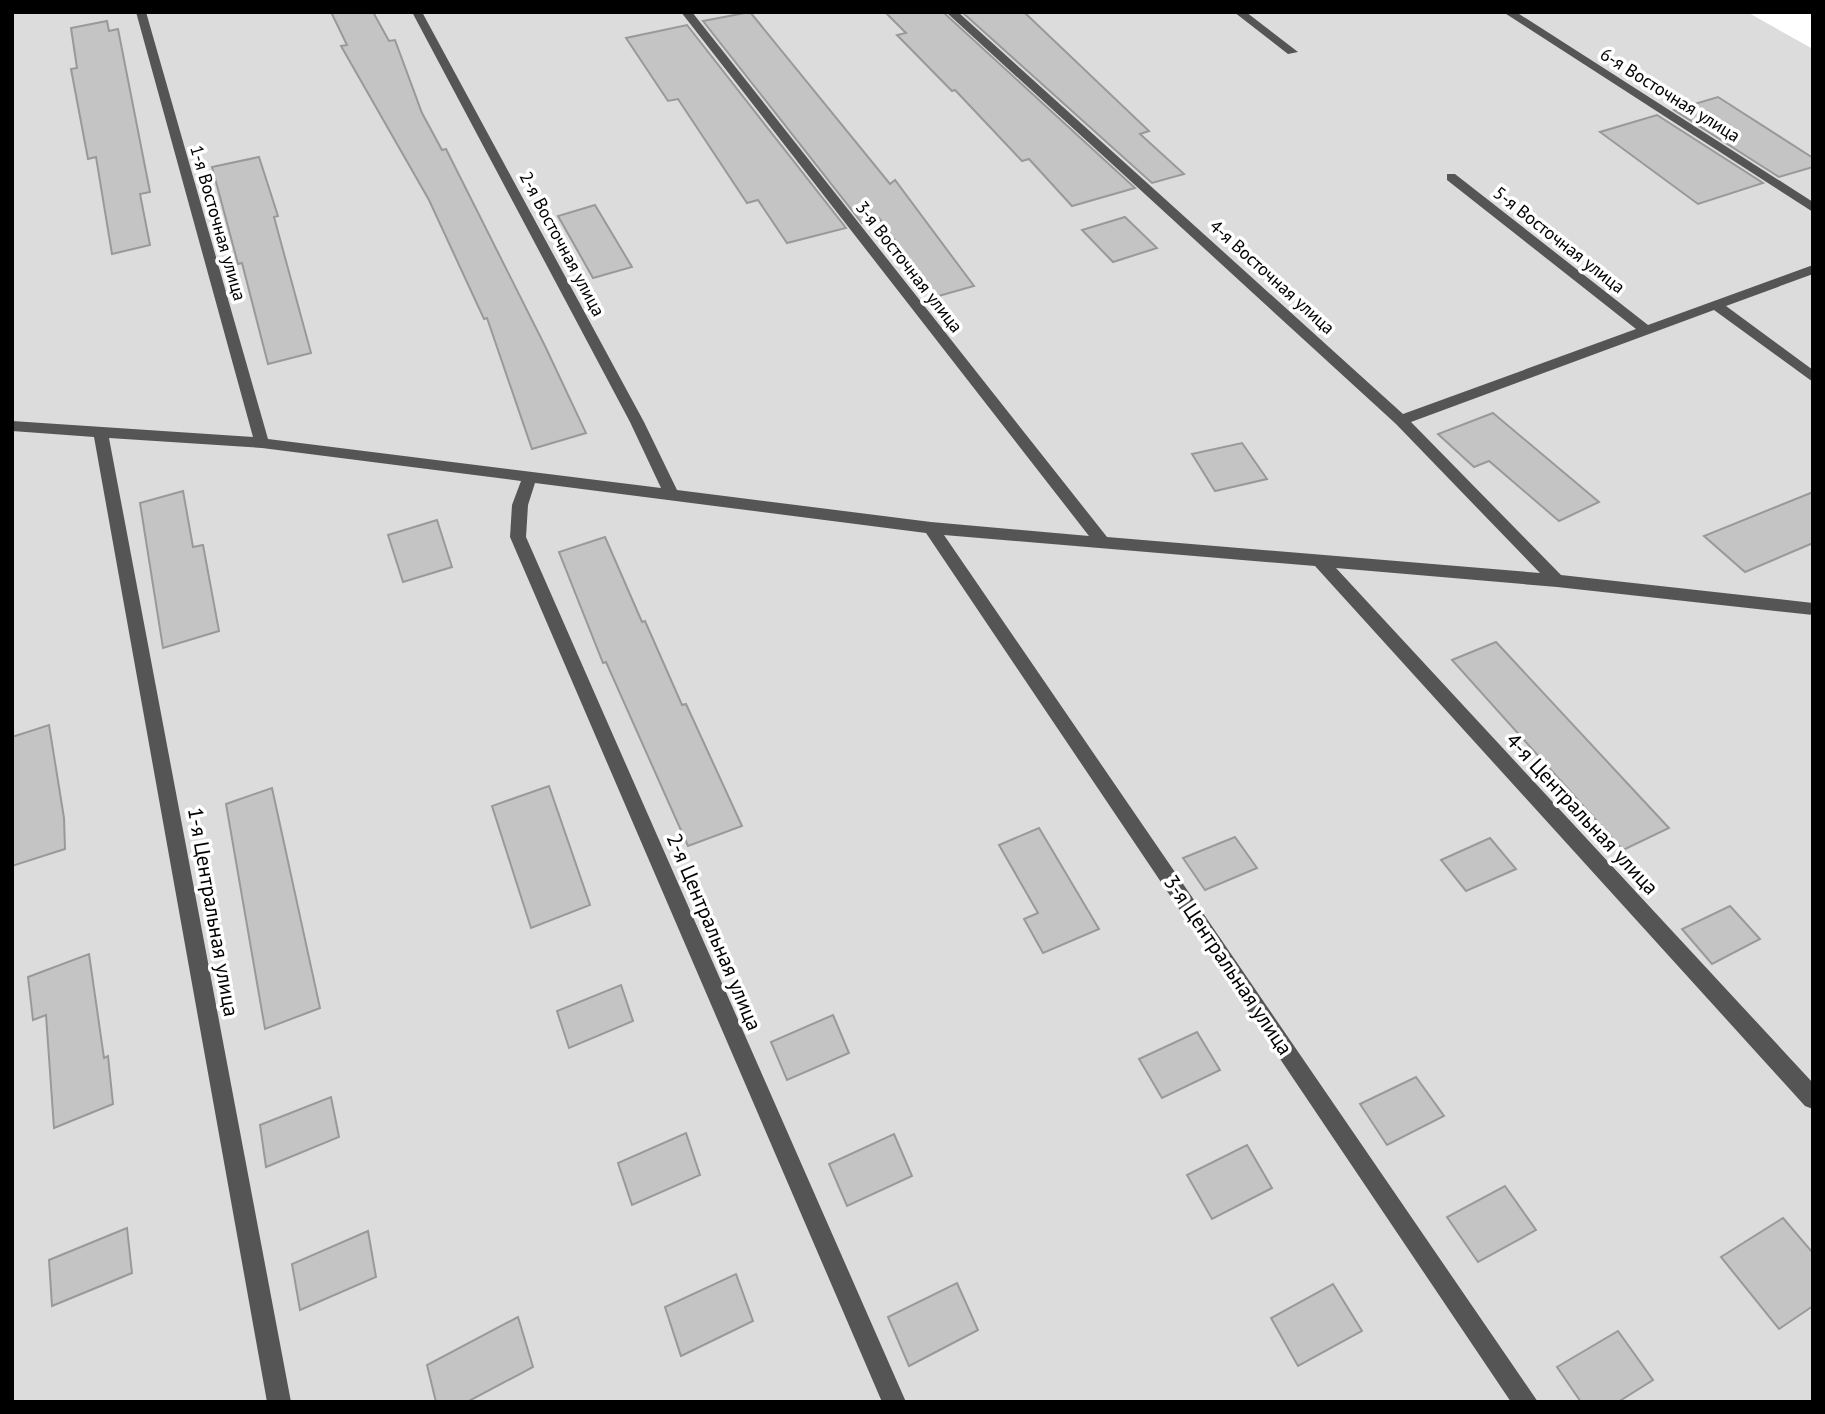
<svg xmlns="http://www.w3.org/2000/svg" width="1825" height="1414" viewBox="0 0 1825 1414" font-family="'PT Sans',sans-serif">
<rect width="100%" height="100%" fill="#fff"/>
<path fill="#dcdcdc" d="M12,12H1747L1813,49V1402H12Z"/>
<g fill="#c4c4c4" stroke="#999" stroke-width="2">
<path d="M331,12H373L389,41L395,40L422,113L442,150L446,149L545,346L586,433L532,449L487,318L484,319L429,200L341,46L347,45Z"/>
<path d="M750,12L890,184L895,180L974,286L935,297L879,218L862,223L703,21Z"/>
<path d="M885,12H943L1135,188L1072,206L1029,159L1022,161L955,90L952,91L897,35L906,33Z"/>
<path d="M962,12H1024L1149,131L1140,134L1184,174L1152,183Z"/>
<path d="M107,21L109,31L118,29L150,192L140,194L150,245L112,254L96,157L88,159L71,69L77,68L71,28Z"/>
<path d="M687,25L846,228L787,243L758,200L747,203L678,99L668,101L626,38Z"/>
<path d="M1718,97L1813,158V167L1779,177L1674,110Z"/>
<path d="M1657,115L1763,183L1698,204L1600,132Z"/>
<path d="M259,157L278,216L274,217L311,353L268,364L242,263L238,264L212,167Z"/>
<path d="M595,205L632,267L593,278L558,216Z"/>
<path d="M1125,217L1157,248L1113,262L1082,230Z"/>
<path d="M1493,413L1599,502L1559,521L1489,461L1474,467L1438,434Z"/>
<path d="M1242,443L1267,479L1215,491L1192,454Z"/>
<path d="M183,491L193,547L203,545L219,631L163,648L140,503Z"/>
<path d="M1813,492V543L1745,572L1704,536Z"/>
<path d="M437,520L452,567L403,582L388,535Z"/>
<path d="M605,537L642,622L645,621L682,705L686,704L742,826L688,846L606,662L603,663L559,552Z"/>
<path d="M1496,642L1641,798L1669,828L1623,850L1452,660Z"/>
<path d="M49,725L64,818L65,849L12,866V737Z"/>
<path d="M549,786L590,905L531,928L492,806Z"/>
<path d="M272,788L320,1008L265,1029L226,804Z"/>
<path d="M1039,828L1099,929L1043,953L1024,919L1038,913L999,845Z"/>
<path d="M1235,837L1257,868L1205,890L1183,858Z"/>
<path d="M1490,838L1516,869L1466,891L1441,860Z"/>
<path d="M1730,906L1760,939L1712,964L1682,929Z"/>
<path d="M89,954L104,1058L108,1056L113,1104L54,1128L46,1015L33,1020L28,977Z"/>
<path d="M621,985L633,1021L569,1048L557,1011Z"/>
<path d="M833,1015L849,1053L787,1080L771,1042Z"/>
<path d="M1197,1032L1220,1070L1162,1098L1139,1059Z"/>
<path d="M1416,1077L1444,1116L1387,1145L1360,1104Z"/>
<path d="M331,1097L339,1137L266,1167L260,1125Z"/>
<path d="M686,1133L700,1175L632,1205L618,1163Z"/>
<path d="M894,1134L912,1176L847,1206L829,1164Z"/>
<path d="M1247,1145L1272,1188L1212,1219L1187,1175Z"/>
<path d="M1505,1186L1536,1230L1478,1262L1447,1217Z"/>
<path d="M1783,1218L1813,1253V1306L1779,1329L1721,1257Z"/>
<path d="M127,1228L132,1273L52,1306L49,1260Z"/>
<path d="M368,1231L376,1277L300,1310L292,1264Z"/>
<path d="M736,1274L753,1321L681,1356L665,1307Z"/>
<path d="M957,1283L978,1330L909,1366L888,1317Z"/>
<path d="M1333,1284L1362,1331L1298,1366L1271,1318Z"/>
<path d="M518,1317L533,1367L467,1402H436L427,1365Z"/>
<path d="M1618,1331L1653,1380L1618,1402H1581L1557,1367Z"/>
</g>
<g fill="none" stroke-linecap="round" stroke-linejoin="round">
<g fill="#555" fill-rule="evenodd">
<path d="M136,12H146L268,439L661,488L630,422L412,12H422L644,422L677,490L931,522L1089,536L681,12H692L1107,537L1540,573L1396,424L946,12H958L1403,414L1636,329L1447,180V174H1455L1648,325L1813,265V274L1726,306L1813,370V382L1714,310L1411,422L1561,575L1813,603V615L1557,587L1336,568L1813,1083V1109L1805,1106L1315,566L944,535L1538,1402H1511L926,533L535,483L528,505L526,537L906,1402H882L510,537L512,505L521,481L262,448L109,438L291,1402H267L94,437L12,431V421L253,437Z"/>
<path d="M1234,12H1246L1298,52L1288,54Z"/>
<path d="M1503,12H1516L1813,202V212Z"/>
</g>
</g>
<g text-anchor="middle" stroke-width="7" stroke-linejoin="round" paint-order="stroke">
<g font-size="18" fill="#000" stroke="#fff">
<text transform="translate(1670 95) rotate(32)" y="6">6-я Восточная улица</text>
<text transform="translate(218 223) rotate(74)" y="6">1-я Восточная улица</text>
<text transform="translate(1559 240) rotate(38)" y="6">5-я Восточная улица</text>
<text transform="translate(562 244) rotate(62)" y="6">2-я Восточная улица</text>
<text transform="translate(909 267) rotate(52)" y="6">3-я Восточная улица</text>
<text transform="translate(1272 277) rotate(42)" y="6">4-я Восточная улица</text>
</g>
<g font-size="21" fill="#000" stroke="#fff">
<text transform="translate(1582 814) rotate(47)" y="7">4-я Центральная улица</text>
<text transform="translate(213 912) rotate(80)" y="7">1-я Центральная улица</text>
<text transform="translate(714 932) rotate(67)" y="7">2-я Центральная улица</text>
<text transform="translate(1228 965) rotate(56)" y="7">3-я Центральная улица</text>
</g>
</g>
<rect width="1825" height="1414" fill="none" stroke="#000000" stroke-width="28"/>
</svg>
